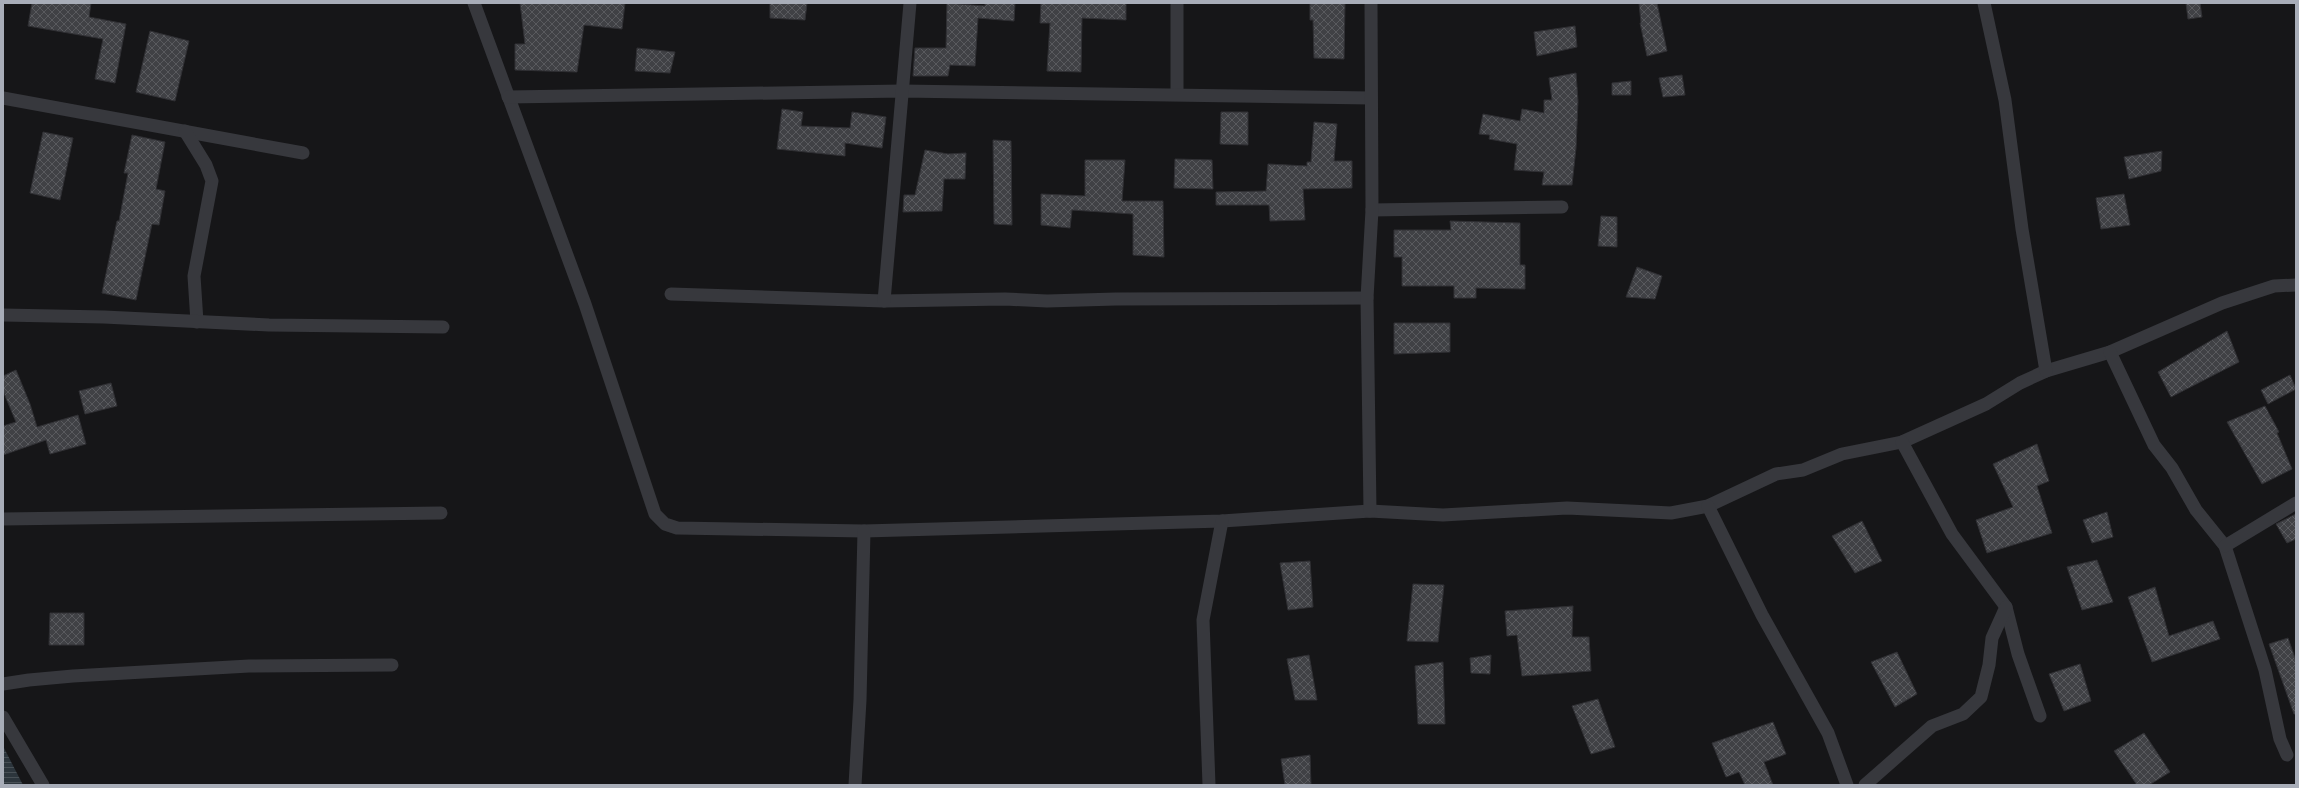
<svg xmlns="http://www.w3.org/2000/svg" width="2299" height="788" viewBox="0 0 2299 788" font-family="Karla,sans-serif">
<defs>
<pattern id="water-rules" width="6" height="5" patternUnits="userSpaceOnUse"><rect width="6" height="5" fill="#2c353c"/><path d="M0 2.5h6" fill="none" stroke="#485056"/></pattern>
<pattern id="building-cross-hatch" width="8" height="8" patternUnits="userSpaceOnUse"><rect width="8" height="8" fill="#404145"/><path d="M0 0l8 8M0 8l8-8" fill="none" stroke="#595a5e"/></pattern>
</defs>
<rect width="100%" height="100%" fill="#161618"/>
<path fill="url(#water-rules)" d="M3,746L23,785H3Z"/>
<g fill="url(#building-cross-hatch)" stroke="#303034">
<path d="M32,3H91L89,17L126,24L115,83L95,79L103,39L28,26Z"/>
<path d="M520,3H625L622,29L584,25L577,72L515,70V44H525Z"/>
<path d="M770,3H807L805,20L770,18Z"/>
<path d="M947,3L985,6V3H1015L1014,21L978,18L975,66L950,65L948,76H913L915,48H946Z"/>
<path d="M1041,3H1126V20L1082,18L1081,72L1047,71L1050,23H1040Z"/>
<path d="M1310,3H1345L1344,59L1314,58L1313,20H1310Z"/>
<path d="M1639,3H1657L1667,51L1647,56L1640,23H1641Z"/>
<path d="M2186,3H2200L2202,17L2188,19Z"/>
<path d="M1575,26L1577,47L1537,56L1534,32Z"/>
<path d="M150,31L189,41L175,101L136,92Z"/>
<path d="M637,48L675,52L670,73L635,71Z"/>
<path d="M1576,73L1578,101L1576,148L1572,185H1542L1544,172L1514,170L1517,144L1489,139L1490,135L1479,134L1483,114L1520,121L1522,109L1544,113V100H1552L1549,78Z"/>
<path d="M1682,75L1685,95L1663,97L1659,78Z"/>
<path d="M1631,81V95H1612V83Z"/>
<path d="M782,109L803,112L801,126L850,128L852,112L886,117L882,148L845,143V156L777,149Z"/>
<path d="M1221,112H1248V145L1220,144Z"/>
<path d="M1314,122L1337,124L1334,161H1352V188L1303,189L1305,220L1270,221L1269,205H1216V192L1266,191L1268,164L1307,166V162H1311Z"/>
<path d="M43,132L73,138L60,200L30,193Z"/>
<path d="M132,135L165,142L156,189L165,191L159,225L152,224L136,300L102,293L117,221H119L128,173H124Z"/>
<path d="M993,140L1011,141L1012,225L994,224Z"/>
<path d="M925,150L948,154L966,153L965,179H944L942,211L903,212L904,195H915Z"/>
<path d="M2162,151L2161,171L2129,179L2124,157Z"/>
<path d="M1175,159L1212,160L1213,189L1174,188Z"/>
<path d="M1085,160H1125L1122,201H1163L1164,257L1133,255V214L1072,210L1070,228L1041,225V194L1085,196Z"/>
<path d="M2124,194L2130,225L2101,229L2096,198Z"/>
<path d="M1601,216L1617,217V247L1598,246Z"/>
<path d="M1450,221L1520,223V265H1525V289L1476,288V298H1454V286H1402V257H1394V230H1451Z"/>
<path d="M1637,267L1662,276L1655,299L1626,297Z"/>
<path d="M1394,323H1450V352L1394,354Z"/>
<path d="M2227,331L2239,362L2171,397L2158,372Z"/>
<path d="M16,370L30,404L37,427L78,415L86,444L50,454L46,440L3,455V426L16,422L3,391V376Z"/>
<path d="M2290,375L2296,389L2268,404L2261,390Z"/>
<path d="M111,383L117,406L85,414L79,391Z"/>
<path d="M2265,406L2279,432L2277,433L2292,469L2262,484L2227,422Z"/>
<path d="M2037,444L2049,481L2037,486L2052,533L1987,553L1976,520L2013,507L1993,464Z"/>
<path d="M2107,512L2113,537L2092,543L2083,520Z"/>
<path d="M2296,514V539L2287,543L2276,524Z"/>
<path d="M1862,521L1882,561L1855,573L1832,536Z"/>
<path d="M2097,560L2113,602L2082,610L2067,567Z"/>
<path d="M1310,561L1313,607L1288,610L1280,563Z"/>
<path d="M1413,584L1444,585L1438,642L1407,641Z"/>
<path d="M2155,587L2169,636L2213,621L2220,639L2152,662L2128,597Z"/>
<path d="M1573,606L1572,637H1589L1591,671L1522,676L1517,635L1507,636L1505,611Z"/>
<path d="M50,613H84V645H49Z"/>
<path d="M2288,638L2296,661V714H2294L2269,644Z"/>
<path d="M1897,652L1917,694L1895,707L1871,662Z"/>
<path d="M1309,655L1317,700H1295L1287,659Z"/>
<path d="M1491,655L1490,674L1471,673L1470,658Z"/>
<path d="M1443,662L1445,724H1418L1415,666Z"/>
<path d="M2080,664L2091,701L2064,711L2049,674Z"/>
<path d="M1598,699L1615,747L1591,754L1572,706Z"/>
<path d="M1773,722L1786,754L1764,762L1773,785H1745L1739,772L1726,777L1712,743Z"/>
<path d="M2144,733L2170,772L2149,785H2137L2114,751Z"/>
<path d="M1310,755L1311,785H1285L1281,759Z"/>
</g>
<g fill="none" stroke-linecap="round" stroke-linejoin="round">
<g stroke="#37383d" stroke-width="13">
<path d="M474,3L585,304L655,514L665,524L677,528L864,531L1222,521L1370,511L1443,515L1567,508L1671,513L1708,506L1776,474L1803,470L1842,454L1902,442L1986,404L2020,383L2046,371L2110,352L2222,303L2274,286L2296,285"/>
<path d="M1177,3V94"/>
<path d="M1984,3L2005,100L2022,229L2046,371"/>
<path d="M508,97L902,91L1371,98"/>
<path d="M3,98L303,153"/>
<path d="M185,131L206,165L212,181L194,276L197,322"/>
<path d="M1372,210L1562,207"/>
<path d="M671,294L884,301L1005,299L1047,301L1116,299L1367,298"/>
<path d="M884,301L910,3"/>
<path d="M3,315L104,317L269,325L443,327"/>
<path d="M2110,352L2154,445L2172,468L2196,510L2225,546L2265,670L2280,739L2287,755"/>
<path d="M1902,442L1952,534L2006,607L2018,654L2040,716"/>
<path d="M1708,506L1762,615L1828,733L1847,785"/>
<path d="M1370,511L1367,298L1372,210L1371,3"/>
<path d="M3,519L441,513"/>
<path d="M2225,546L2296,503"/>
<path d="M3,684L29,680L73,676L249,666L392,665"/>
<path d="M3,717L43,785"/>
<path d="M855,785L860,700L864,531"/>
<path d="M1209,785L1203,620L1222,521"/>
<path d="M1865,785L1932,726L1963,714L1981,697L1989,665L1992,638L2006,607"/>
</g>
</g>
<rect width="2299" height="788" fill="none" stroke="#a8adb8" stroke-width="8"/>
</svg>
